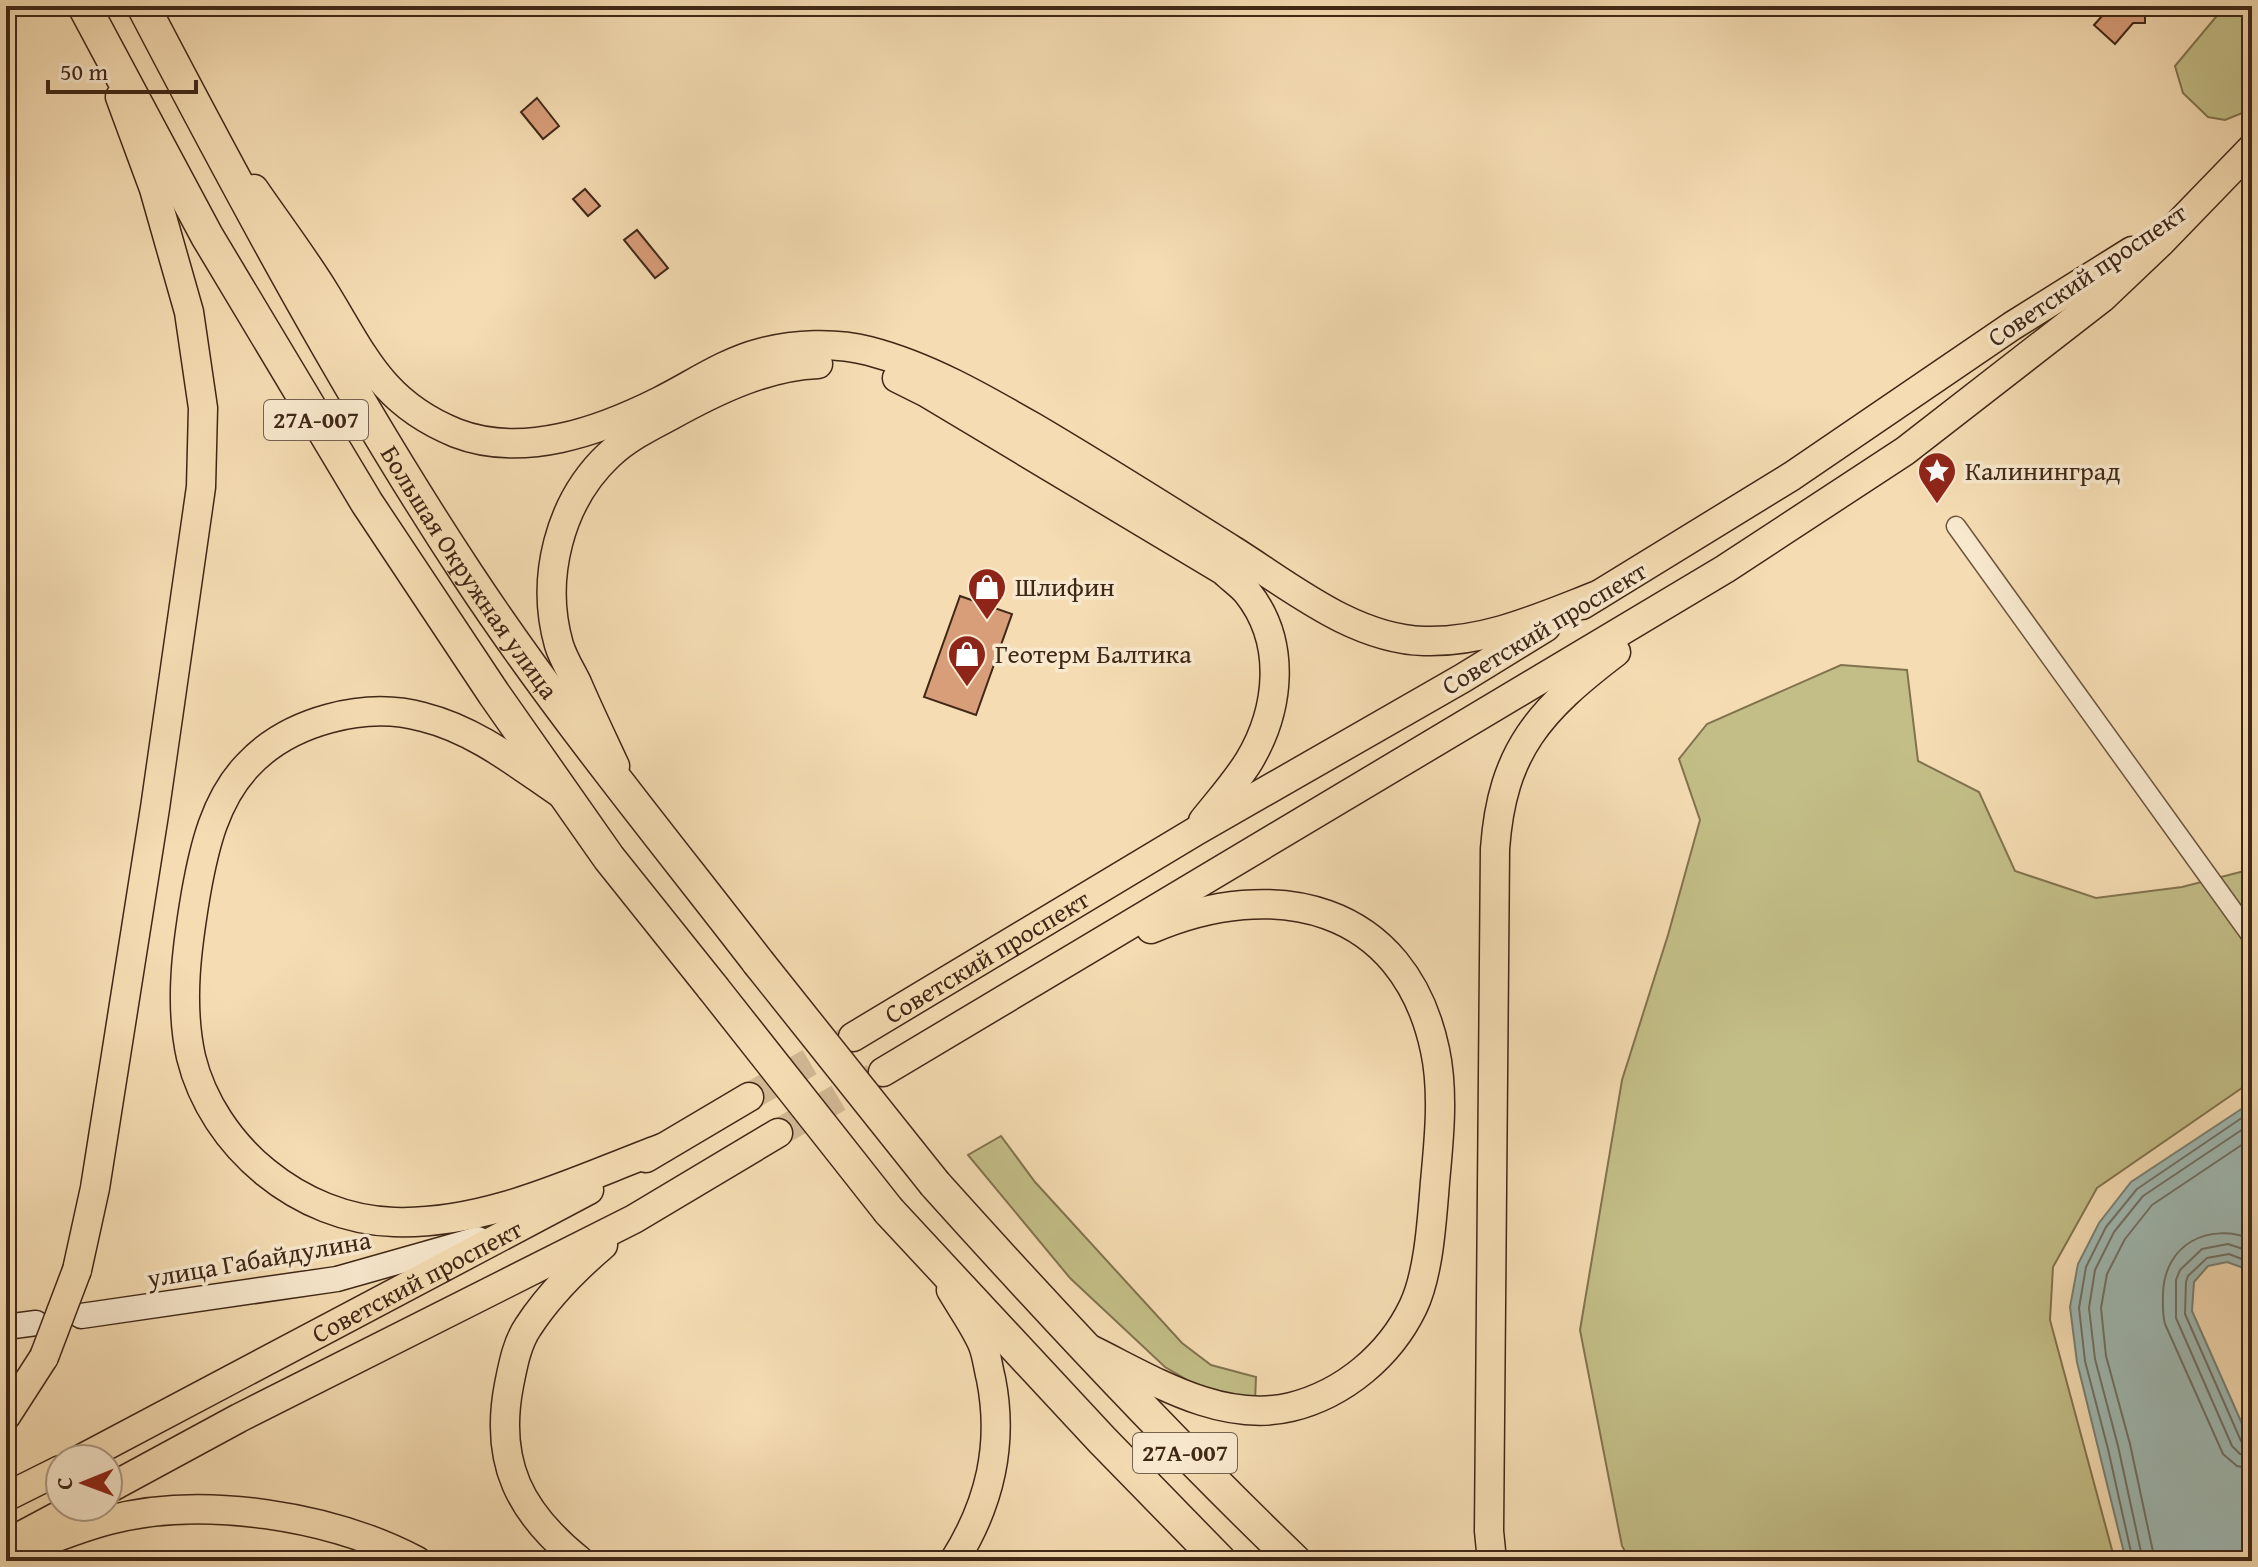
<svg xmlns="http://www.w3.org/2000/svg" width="2258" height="1567" viewBox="0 0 2258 1567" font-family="'Gentium Book Plus',serif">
<rect width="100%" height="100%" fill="#f5dcb2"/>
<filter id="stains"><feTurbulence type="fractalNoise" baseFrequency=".0025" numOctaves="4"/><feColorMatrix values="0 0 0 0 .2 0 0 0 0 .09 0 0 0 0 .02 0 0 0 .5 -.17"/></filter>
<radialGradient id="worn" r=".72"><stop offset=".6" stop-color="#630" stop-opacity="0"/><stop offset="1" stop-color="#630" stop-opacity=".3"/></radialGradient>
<g fill="#c3be87" stroke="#82734f" stroke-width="2">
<path d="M2225,6H2252V109L2225,120L2208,117L2183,93L2175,66Z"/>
<path d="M1841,665L1907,670L1918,761L1979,792L2015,871L2096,898L2182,887L2252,869V1081L2097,1188L2053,1267L2050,1320L2115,1561H1631L1622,1546L1580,1330L1622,1080L1668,935L1700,820L1679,759L1707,724Z"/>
<path d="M1001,1136L1035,1182L1182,1343L1211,1365L1256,1377L1255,1402L1208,1392L1165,1367L1070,1278L968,1155Z"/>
</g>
<path fill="#9fbab4" stroke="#798075" stroke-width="2" d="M2252,1102V1271L2227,1262L2208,1266L2194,1282L2192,1311L2252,1446V1561H2126L2077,1362L2070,1307L2078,1264L2099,1223L2131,1182Z"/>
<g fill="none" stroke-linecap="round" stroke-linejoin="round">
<g stroke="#707166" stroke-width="2">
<path d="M2252,1239C2208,1222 2165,1244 2163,1293C2163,1304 2162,1313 2165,1324L2223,1454L2237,1466L2252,1469"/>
<path d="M2252,1252L2228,1244L2202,1249L2180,1270L2176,1280V1318L2232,1446L2240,1454L2252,1457"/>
<path d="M2252,1263L2229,1254L2207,1258L2188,1276L2186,1282L2185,1314L2241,1441L2246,1446L2252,1447"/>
<path d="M2133,1561L2108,1449L2085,1361L2079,1308L2086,1267L2106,1227L2137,1189L2252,1111"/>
<path d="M2143,1561L2118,1446L2095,1359L2089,1308L2095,1270L2114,1232L2143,1196L2252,1123"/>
<path d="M2155,1561L2130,1444L2106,1356L2101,1308L2107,1274L2125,1239L2152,1205L2252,1138"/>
</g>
</g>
<g fill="#d89d79" stroke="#402817" stroke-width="2">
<path d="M2111,6H2145V23H2133L2115,44L2094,25Z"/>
<path d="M537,98L559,126L543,139L521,112Z"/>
<path d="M585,189L600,206L588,216L573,199Z"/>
<path d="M637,230L668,268L655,278L624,240Z"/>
<path d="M960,596L1012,614L976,715L924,697Z"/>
</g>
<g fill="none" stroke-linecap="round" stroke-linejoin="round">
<g stroke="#d1b893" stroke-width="28" stroke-dasharray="28 14" stroke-linecap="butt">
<path d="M749,1097L846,1041"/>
<path d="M778,1133L874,1077"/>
</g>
<g stroke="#6d553e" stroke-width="21">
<path id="street" d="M1956,526L2252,937"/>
</g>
<g stroke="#402817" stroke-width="27">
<g id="secondary">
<path d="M81,1316L337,1279L478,1239"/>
<path d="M6,1327L36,1323"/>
</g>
</g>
<g stroke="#402817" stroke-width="31">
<g id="primary">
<path d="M254,189C276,221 300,253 321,286C362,351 379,402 456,433C523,459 600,431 660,401C692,385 725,362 760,353C793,344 835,342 869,351C927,366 981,397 1033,427C1101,467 1167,509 1234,551C1291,587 1354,639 1424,641C1485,643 1541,617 1598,595"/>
<path d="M897,378L927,393L1224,571C1231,578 1240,584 1247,592C1287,642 1280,709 1249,761C1236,782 1218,802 1203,821"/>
<path d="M1582,605L1792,476L2012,326L2132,251"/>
<path d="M615,766C602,738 589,711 577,683C571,671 563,658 559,645C540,579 559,502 609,455C627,438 649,427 670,416C715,391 766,366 818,364"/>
<path d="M560,793C516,763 475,730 423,717C365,701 289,721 248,765C215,799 204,848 196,893C187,946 179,1003 191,1057C213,1147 300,1219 394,1222C488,1225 576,1180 662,1148"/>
<path id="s1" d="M853,1037L1196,831L1463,678L1546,627"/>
<path d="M883,1072L1725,569L1905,451L2102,298L2161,242L2252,148"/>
<path d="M646,1158L749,1097"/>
<path d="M77,1270L95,1188L155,808L201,487L203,408L189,312L154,189L120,97"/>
<path d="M951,1290C961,1307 974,1325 982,1343C987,1354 988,1368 991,1379C1004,1445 990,1504 954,1561"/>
<path d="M1092,1350C1151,1379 1221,1424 1291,1407C1344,1394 1390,1355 1413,1307C1429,1274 1432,1219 1435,1182C1439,1140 1444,1092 1435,1050C1404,904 1274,876 1151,929"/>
<path d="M6,1416L44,1357"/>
<path id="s2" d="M81,1459L589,1190"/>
<path d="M108,1489L239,1418L634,1219L778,1133"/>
<path d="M6,1497L60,1470"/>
<path d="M17,1538L75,1507"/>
<path d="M6,1557C39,1544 74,1529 109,1520C203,1495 332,1516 417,1561"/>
<path d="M580,1561C520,1513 494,1463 509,1385C513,1365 517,1343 528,1327C548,1296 575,1269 603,1245"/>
<path d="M1492,1561L1489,1531L1495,849C1502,750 1540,710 1616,652"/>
</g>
</g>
<g stroke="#402817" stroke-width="35">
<g id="highway">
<path d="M84,6L207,236L367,503L494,694L609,858L713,988"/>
<path id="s3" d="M143,6C244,199 347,392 467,574C556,709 660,835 758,962"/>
<path d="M935,1184C1051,1313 1169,1440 1295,1561"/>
<path d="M889,1211L1102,1440L1220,1561"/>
</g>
</g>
<use href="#street" stroke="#f8e8cd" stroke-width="18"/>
<use href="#secondary" stroke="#f8e8cd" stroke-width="24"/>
<use href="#primary" stroke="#f5dcb2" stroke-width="28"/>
<use href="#highway" stroke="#f5dcb2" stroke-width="32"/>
<g stroke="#402817" stroke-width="31" stroke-linecap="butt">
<path id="primary-bridge" d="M44,1357L77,1270"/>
</g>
<g stroke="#402817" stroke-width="35" stroke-linecap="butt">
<g id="highway-bridge">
<path d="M758,962L935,1184"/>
<path d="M713,988L889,1211"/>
</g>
</g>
<use href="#primary-bridge" stroke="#f5dcb2" stroke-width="28"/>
<use href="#highway-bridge" stroke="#f5dcb2" stroke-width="32"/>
</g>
<defs>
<g id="sight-pin" transform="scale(2)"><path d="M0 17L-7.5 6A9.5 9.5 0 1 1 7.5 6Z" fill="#8f2418" stroke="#f8e8cd"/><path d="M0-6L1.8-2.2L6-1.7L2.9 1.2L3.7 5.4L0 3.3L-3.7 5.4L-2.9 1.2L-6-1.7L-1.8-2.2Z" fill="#fff"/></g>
<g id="shop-pin" transform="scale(2)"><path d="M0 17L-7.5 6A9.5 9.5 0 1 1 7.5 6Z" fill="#8f2418" stroke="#f8e8cd"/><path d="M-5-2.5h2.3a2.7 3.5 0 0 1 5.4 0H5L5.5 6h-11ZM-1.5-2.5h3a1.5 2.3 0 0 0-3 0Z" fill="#fff"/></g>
</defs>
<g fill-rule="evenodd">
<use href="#sight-pin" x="1937" y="471"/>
<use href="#shop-pin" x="987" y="587"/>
<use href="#shop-pin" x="967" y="654"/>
</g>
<g text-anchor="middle" stroke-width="7" stroke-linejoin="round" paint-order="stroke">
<g fill="#f8e8cd" stroke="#77624e" stroke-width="2">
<rect x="264" y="400" width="104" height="40" rx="6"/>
<rect x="1133" y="1433" width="104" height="40" rx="6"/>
</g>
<g font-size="24" font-weight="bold" fill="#402817">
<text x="316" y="428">27А-007</text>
<text x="1185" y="1461">27А-007</text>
</g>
<g font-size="26" fill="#402817" stroke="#f8e8cd">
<text transform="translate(2087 275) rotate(-34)" y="9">Советский проспект</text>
<text dy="9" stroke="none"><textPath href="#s3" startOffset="654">Большая Окружная улица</textPath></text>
<text transform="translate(1544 628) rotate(-31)" y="9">Советский проспект</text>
<text dy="9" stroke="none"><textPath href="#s1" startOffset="156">Советский проспект</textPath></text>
<text transform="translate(259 1259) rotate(-10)" y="9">улица Габайдулина</text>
<text dy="9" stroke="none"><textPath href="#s2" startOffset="380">Советский проспект</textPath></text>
</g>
<g font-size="26" fill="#402817" stroke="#f8e8cd" text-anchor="start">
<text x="1965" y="480">Калининград</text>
<text x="1015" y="596">Шлифин</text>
<text x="995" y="663">Геотерм Балтика</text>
</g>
</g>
<rect width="2258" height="1567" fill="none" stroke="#f5dcb2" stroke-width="32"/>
<rect x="8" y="8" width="2242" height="1551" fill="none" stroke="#402817" stroke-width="4"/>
<rect x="16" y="16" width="2226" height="1535" fill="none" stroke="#402817" stroke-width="2"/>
<g transform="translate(84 1483) rotate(269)"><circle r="38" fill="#f8e8cd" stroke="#ae9b84" stroke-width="2"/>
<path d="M0-6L14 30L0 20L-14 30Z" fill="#8f2418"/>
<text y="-12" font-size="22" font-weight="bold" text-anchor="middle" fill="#402817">С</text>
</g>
<path d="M48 80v12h148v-12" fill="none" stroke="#402817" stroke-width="4"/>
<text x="60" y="80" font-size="24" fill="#402817" stroke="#f8e8cd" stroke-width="6" paint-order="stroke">50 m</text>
<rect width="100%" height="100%" filter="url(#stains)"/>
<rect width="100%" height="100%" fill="url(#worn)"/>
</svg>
